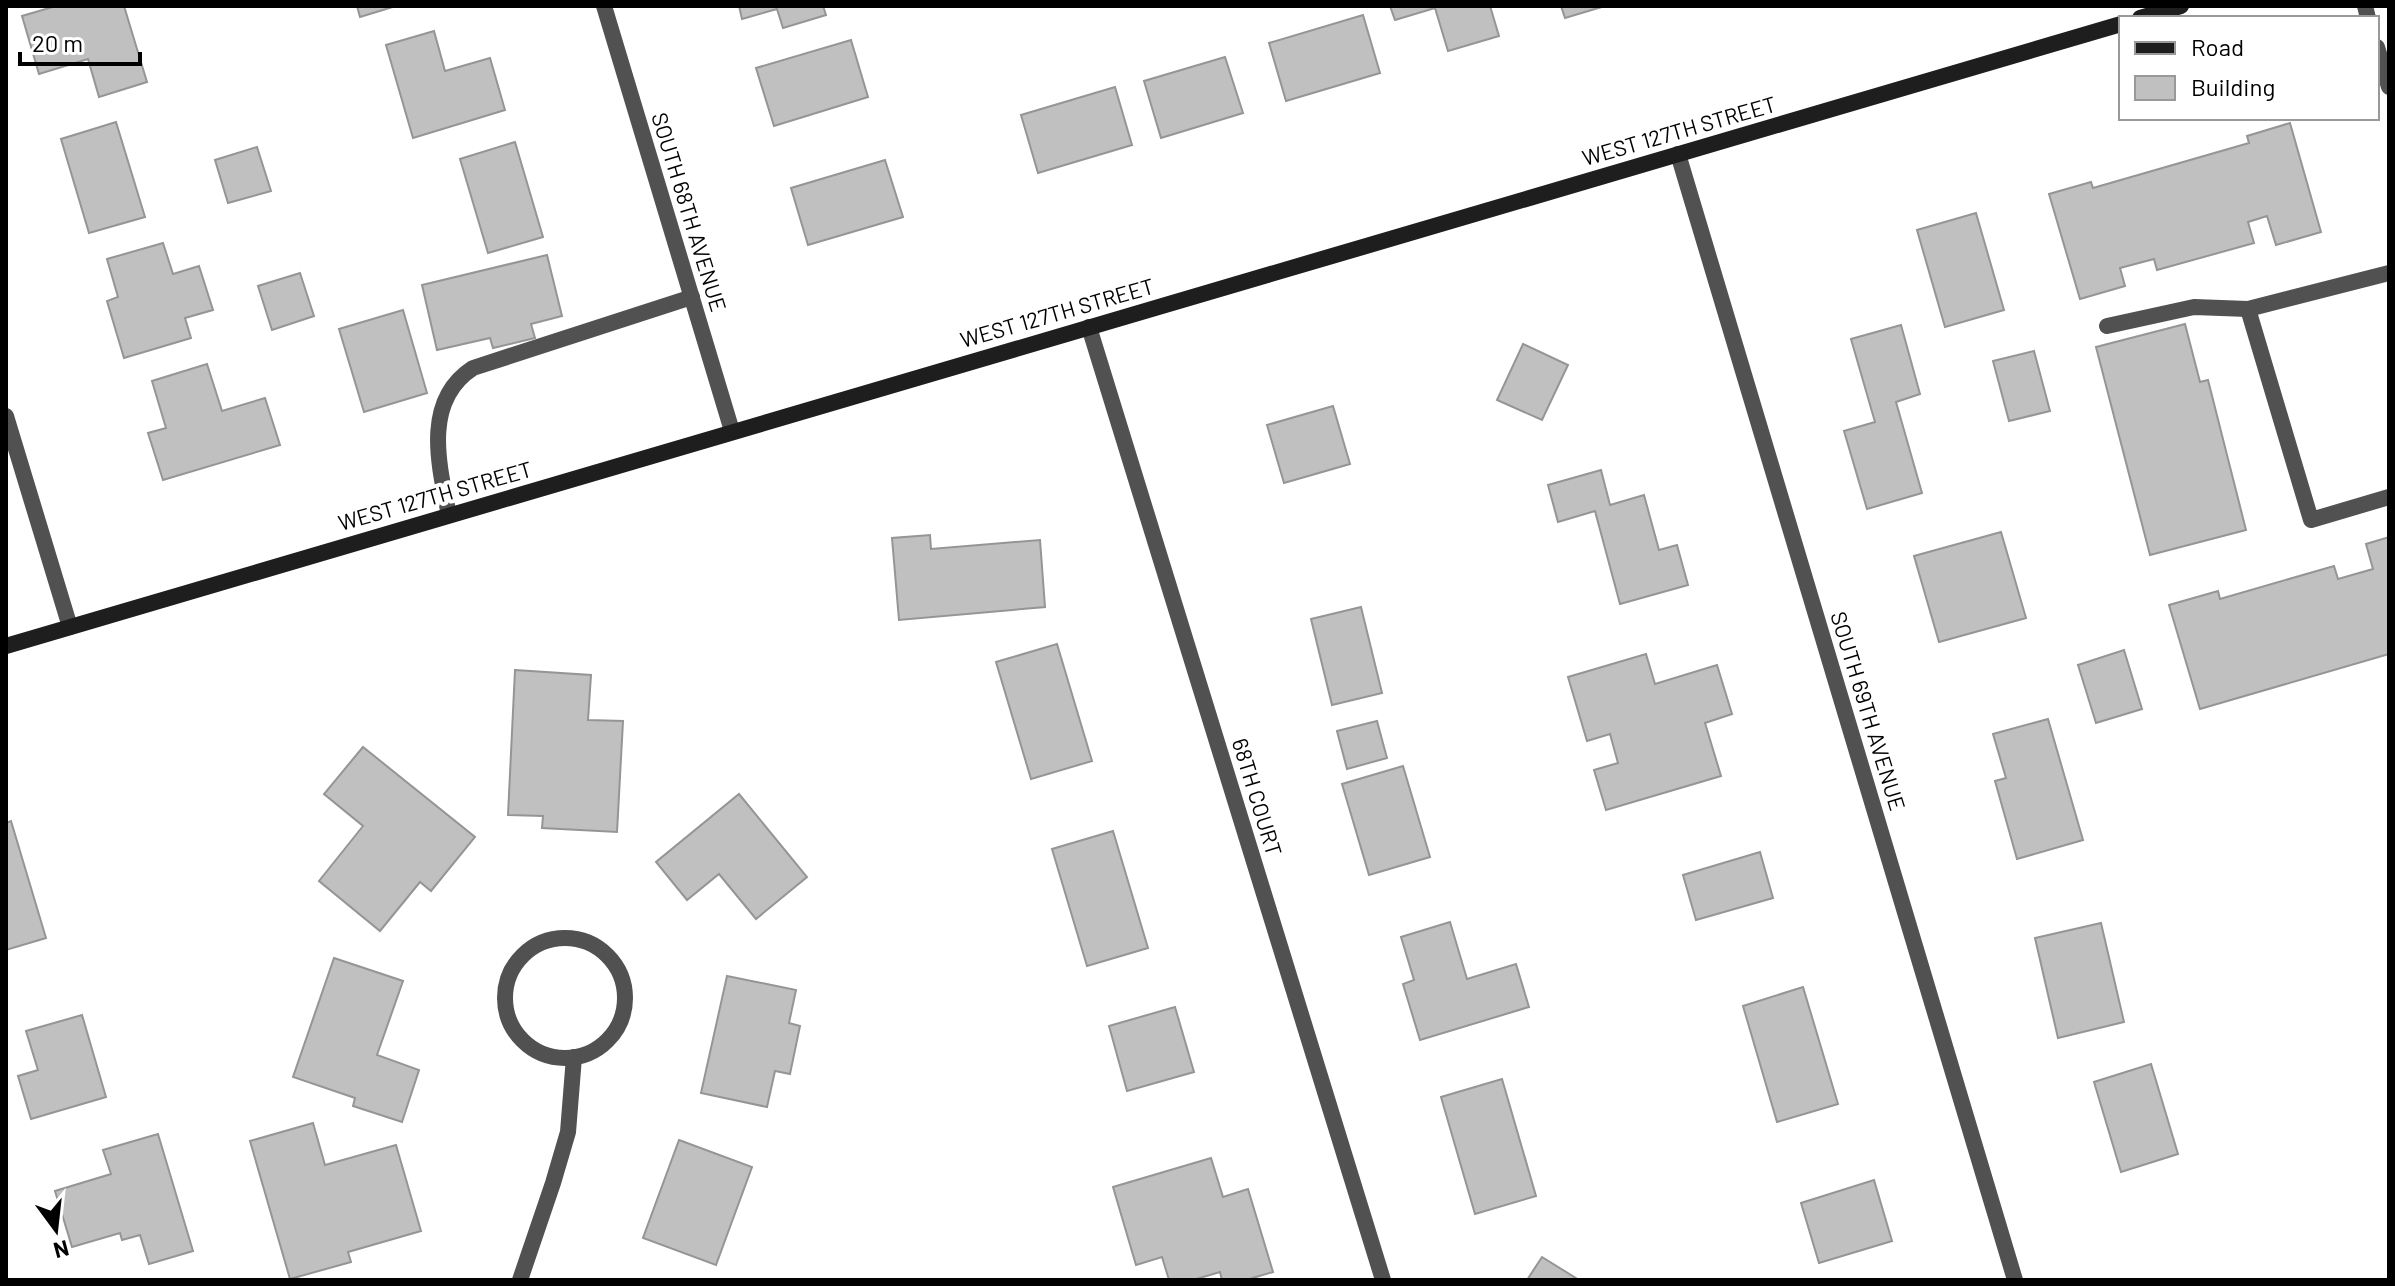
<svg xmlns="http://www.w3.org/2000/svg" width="2395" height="1286" viewBox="0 0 2395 1286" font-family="Barlow,sans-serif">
<rect width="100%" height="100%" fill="#fff"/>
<g fill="#c0c0c0" stroke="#959595" stroke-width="2">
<path d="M56,6H124L147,82L99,97L88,59L39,74L22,16Z"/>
<path d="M357,6H396L360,17Z"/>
<path d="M739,6H823L826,15L783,28L777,9L742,19Z"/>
<path d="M1390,6H1490L1499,36L1448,51L1435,8L1395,20Z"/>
<path d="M1561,6H1605L1565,18Z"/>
<path d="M1363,15L1380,73L1286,101L1269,43Z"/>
<path d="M434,31L445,71L490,58L505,110L413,138L386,45Z"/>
<path d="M851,40L868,97L774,126L756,68Z"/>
<path d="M1225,57L1243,113L1161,138L1144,81Z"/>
<path d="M1115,87L1132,145L1038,173L1021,115Z"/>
<path d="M116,122L145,217L89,233L61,139Z"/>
<path d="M2290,123L2321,232L2276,245L2267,216L2248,222L2254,243L2157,270L2154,259L2120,268L2125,286L2080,299L2049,194L2091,182L2093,188L2249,143L2247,136Z"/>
<path d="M515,142L543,237L488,253L460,159Z"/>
<path d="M257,147L271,191L228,203L215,160Z"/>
<path d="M885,160L903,217L808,245L791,188Z"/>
<path d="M1976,213L2004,310L1945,327L1917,230Z"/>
<path d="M163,243L173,274L199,266L213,310L185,318L191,338L124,358L107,301L118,297L107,259Z"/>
<path d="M547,255L562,316L531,324L535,338L493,348L490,338L437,350L422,285Z"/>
<path d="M300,273L314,316L272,330L258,286Z"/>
<path d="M403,310L427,393L364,412L339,329Z"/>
<path d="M2185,324L2200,382L2208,380L2246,530L2150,555L2096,347Z"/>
<path d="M1901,325L1920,394L1896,402L1922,493L1867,509L1844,431L1875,422L1851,339Z"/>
<path d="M1523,344L1568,365L1542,420L1497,400Z"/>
<path d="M2034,351L2050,411L2009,421L1993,361Z"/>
<path d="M207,364L222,411L265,398L280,445L163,480L148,433L166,428L152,381Z"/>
<path d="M1333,406L1350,464L1284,483L1267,425Z"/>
<path d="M1601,470L1610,505L1644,495L1659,550L1677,545L1688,585L1620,604L1595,511L1558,522L1548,485Z"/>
<path d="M2001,532L2026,618L1939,642L1914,556Z"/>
<path d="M930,535L931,549L1040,540L1045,607L899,620L892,538Z"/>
<path d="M2389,537V654L2200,709L2169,605L2218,591L2220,599L2334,566L2338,579L2373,569L2366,544Z"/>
<path d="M1361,607L1382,693L1332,705L1311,619Z"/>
<path d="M1057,644L1092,761L1031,779L996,662Z"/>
<path d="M2124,650L2142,709L2096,723L2078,665Z"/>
<path d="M1646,654L1655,684L1717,665L1732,714L1705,723L1721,776L1606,810L1594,770L1618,763L1610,734L1587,741L1568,677Z"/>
<path d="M515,670L591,675L588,720L623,721L617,832L542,828L543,816L508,815Z"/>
<path d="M2048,719L2083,840L2017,859L1995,781L2006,778L1993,734Z"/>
<path d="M1377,721L1387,758L1347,769L1337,731Z"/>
<path d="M363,747L475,837L431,891L420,882L380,931L319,881L363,826L324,794Z"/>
<path d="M1403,766L1430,857L1369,875L1342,784Z"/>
<path d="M739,794L807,877L756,919L719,874L687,900L656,862Z"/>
<path d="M11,821L46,938L6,950V823Z"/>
<path d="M1113,831L1148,948L1087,966L1052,849Z"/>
<path d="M1760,852L1773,898L1696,920L1683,875Z"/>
<path d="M1450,922L1467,979L1516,964L1529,1007L1420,1040L1403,984L1414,980L1401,937Z"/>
<path d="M2101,923L2124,1022L2058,1038L2035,938Z"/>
<path d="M334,958L403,981L377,1055L419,1070L402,1122L353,1106L355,1098L293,1077Z"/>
<path d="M727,976L796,990L789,1023L800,1026L790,1074L775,1071L767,1107L701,1093Z"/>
<path d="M1803,987L1838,1104L1777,1122L1743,1006Z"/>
<path d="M1175,1007L1194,1072L1127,1091L1109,1026Z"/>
<path d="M82,1015L106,1097L31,1119L18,1076L38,1070L26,1031Z"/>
<path d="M2151,1064L2178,1154L2121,1172L2094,1082Z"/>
<path d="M1502,1079L1536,1196L1475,1214L1441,1097Z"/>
<path d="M313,1123L325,1165L396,1145L421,1231L348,1252L351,1262L290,1279L250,1141Z"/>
<path d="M158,1134L193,1251L149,1264L140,1235L122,1240L120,1233L72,1247L55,1191L111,1174L103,1150Z"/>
<path d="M679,1140L752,1167L716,1265L643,1238Z"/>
<path d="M1211,1158L1223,1197L1248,1189L1273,1272L1246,1280H1222L1220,1272L1193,1280H1169L1162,1257L1136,1265L1113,1187Z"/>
<path d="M1874,1180L1892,1241L1819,1263L1801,1203Z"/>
<path d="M1542,1257L1579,1280H1527Z"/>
</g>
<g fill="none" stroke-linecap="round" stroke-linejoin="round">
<g stroke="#515151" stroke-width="16">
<path d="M2389,273L2248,309L2311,520L2389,497"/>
<path d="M2107,326L2194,307L2248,309"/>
<path d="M449,515C439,466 422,401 473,368L692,297"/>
</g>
<g stroke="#515151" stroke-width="16">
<path d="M604,6L732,431"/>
<path d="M2365,6L2368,18"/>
<path d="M2377,47L2389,87"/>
<path d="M1678,154L2015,1280"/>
<path d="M1089,327L1383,1280"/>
<path d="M6,416L70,627"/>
<circle cx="565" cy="998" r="60"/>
<path d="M520,1280L553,1183L568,1132L574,1057"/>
</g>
<g stroke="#1e1e1e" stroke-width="16">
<path d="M2140,18L2181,6"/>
<path d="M6,646L2121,24"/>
</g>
</g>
<g text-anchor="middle" stroke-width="8" stroke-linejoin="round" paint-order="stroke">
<g font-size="22" fill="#000" stroke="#fff">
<text transform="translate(1679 131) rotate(-16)" y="8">WEST 127TH STREET</text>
<text transform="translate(689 212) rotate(73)" y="8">SOUTH 68TH AVENUE</text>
<text transform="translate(1057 313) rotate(-16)" y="8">WEST 127TH STREET</text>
<text transform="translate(435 496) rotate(-16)" y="8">WEST 127TH STREET</text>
<text transform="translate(1868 711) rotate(73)" y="8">SOUTH 69TH AVENUE</text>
<text transform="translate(1257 797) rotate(73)" y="8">68TH COURT</text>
</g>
</g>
<rect width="2395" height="1286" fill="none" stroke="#000000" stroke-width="16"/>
<rect x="2119" y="16" width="260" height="104" fill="#ffffff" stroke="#999999" stroke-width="2"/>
<rect x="2135" y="42" width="40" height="12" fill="#1e1e1e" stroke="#999999" stroke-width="2"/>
<text x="2191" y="56" font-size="24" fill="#000000">Road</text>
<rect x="2135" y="76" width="40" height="24" fill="#c0c0c0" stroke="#999999" stroke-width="2"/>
<text x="2191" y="96" font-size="24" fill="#000000">Building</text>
<g transform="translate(56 1230) rotate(165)" stroke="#ffffff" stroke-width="6" paint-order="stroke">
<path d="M0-6L14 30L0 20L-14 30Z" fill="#000000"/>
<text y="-12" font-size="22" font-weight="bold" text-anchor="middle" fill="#000000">N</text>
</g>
<path d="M20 52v12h120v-12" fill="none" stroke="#000000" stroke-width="4"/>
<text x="32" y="52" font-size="24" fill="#000000" stroke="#ffffff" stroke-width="6" paint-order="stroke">20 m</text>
</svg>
